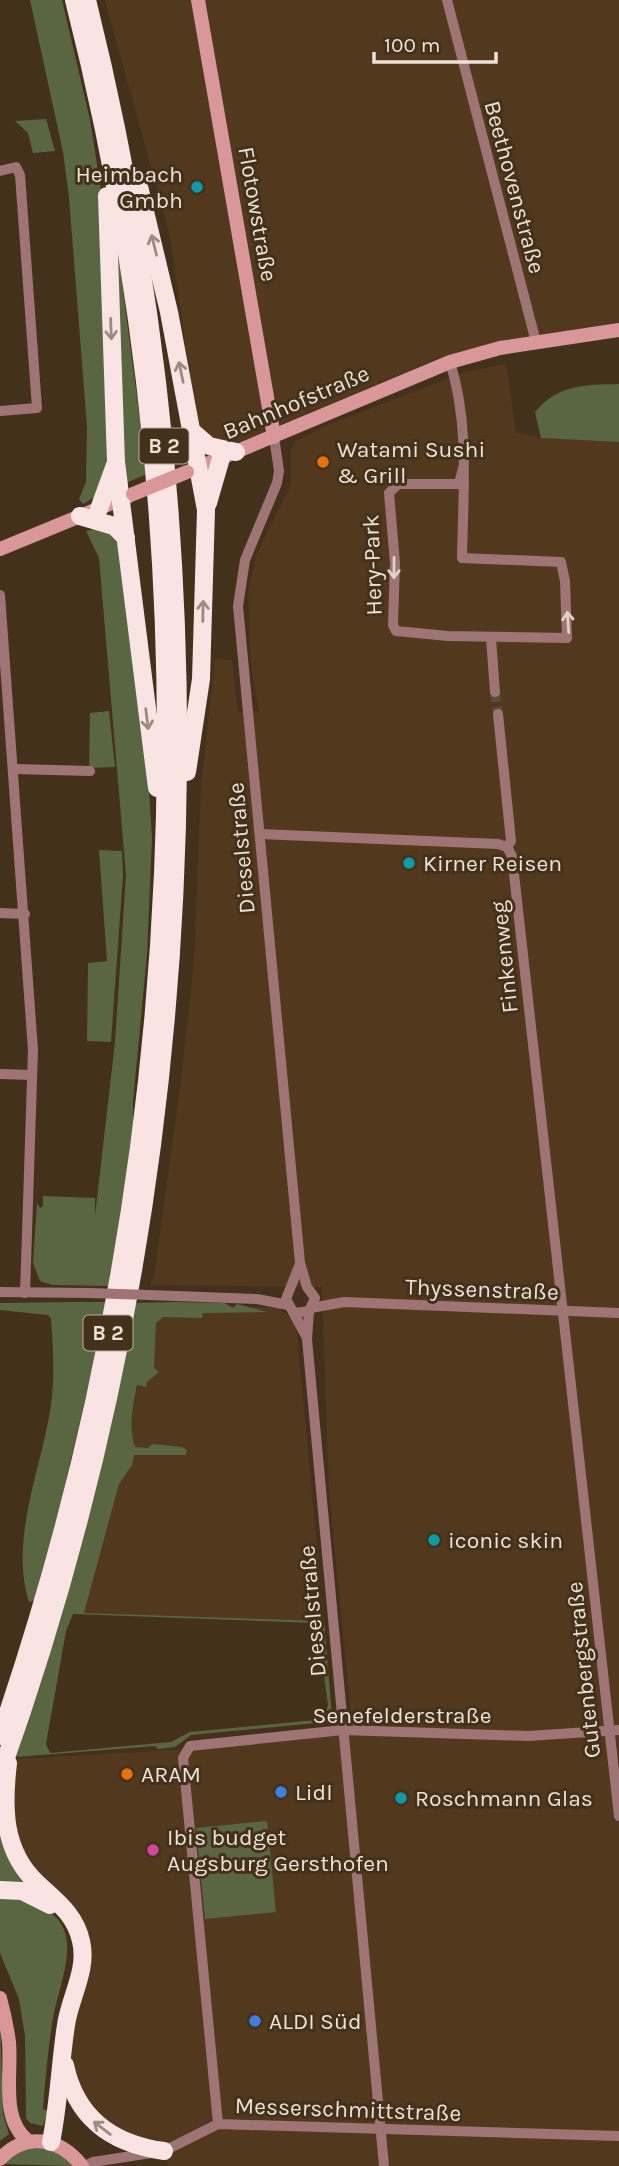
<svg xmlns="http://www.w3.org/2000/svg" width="619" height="2166" viewBox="0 0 619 2166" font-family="Karla,sans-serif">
<rect width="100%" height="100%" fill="#44311b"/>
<g fill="#52391d">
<path d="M105,0H619V325L473,348L439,358L229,446L198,432L170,236Z"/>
<path d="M506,364L516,432L541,438L619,442V2166H169L159,2142L117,2132L82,2095L70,2050L86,1954L22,1855L10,1793L17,1759L191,1749L353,1734L329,1491L322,1287L150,1285L154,1276L180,1087L194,962L201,785L215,659L232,660L238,712L259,711L251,666L248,591L257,553L291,485V449L296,441L325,426L465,372Z"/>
<path d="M153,1304L279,1308L296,1323L324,1621L84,1613L119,1484Z"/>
</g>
<g fill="#5a6541" fill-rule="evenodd">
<path d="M30,0H62L90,120L101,189L108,465L98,495L83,504L79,499L86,482L87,427L69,197L63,152Z"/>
<path d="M46,119L55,151L33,153L28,133L15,121Z"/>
<path d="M113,214L147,474L126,483Z"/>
<path d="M619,384V442L541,438L535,412C558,384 585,385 619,384Z"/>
<path d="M100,528L118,535L147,755L152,838L147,954L133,1102V1135L111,1286L52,1285L40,1281L33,1263L37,1203L40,1208L43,1206V1196L95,1198V1216L115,1042L126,875L99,558L86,531Z"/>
<path d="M109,711L115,767L89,768L90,713Z"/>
<path d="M99,850L122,851L123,875L111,1042L87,1041L88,963L107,961Z"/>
<path d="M71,1302H108L38,1599L29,1602C9,1539 42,1467 51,1405C55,1376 53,1348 51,1319L48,1315L0,1310V1303Z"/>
<path d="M174,1302L225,1303L233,1308L237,1304L267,1312L203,1313L202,1318L163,1317L156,1323L154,1368L159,1372L147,1382L146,1387L137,1385C133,1407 128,1427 135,1447L148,1448L152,1444L182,1447L187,1450L186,1455H134L132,1465L119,1484L84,1613L324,1621L332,1717L327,1722L191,1735L175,1747L158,1749L155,1746L16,1757L85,1532L134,1303ZM73,1614L317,1623L328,1705L326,1712L316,1720L190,1732L171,1742L50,1753L46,1744L66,1631Z"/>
<path d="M0,1813L30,1883L0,1886Z"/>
<path d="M267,1821L276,1912L205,1919L196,1828Z"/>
<path d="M0,1895C10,1894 21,1900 31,1903C93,1923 58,1980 52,2024C48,2052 45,2080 43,2109L48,2111L43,2126L30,2123L26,2118L25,2036L19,1999L0,1953Z"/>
<path d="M0,2017L3,2114L9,2134L0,2141Z"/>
<path d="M45,2147L64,2156L73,2166L3,2164L24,2148Z"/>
</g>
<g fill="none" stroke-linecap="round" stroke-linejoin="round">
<path stroke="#5e4b37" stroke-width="10" stroke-dasharray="10 5" stroke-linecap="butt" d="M495,692L498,714"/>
<g stroke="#9e7475" stroke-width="10">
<path d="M447,0L536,342"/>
<path d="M0,171L16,167L20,175L37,408L0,411"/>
<path d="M450,362C470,425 463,492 462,558L561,562L565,581L567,638L448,636L396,631L393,625L395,563L389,493L398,484H459L463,468"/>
<path d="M274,437L279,471L277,483L245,560L238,606L300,1263L307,1287L315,1298L309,1311L295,1313"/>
<path d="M0,595L33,1050L25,1293"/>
<path d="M491,638L495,692"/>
<path d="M498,714L511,841L507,847"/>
<path d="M15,769L90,771"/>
<path d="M260,834L498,844L507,847L512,856L619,1816"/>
<path d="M0,913L25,914"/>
<path d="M0,1074L32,1075"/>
<path d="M299,1266L286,1299L306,1336"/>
<path d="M0,1292L89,1293"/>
<path d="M149,1295L257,1299L288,1305"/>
<path d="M311,1308L344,1302L619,1313"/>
<path d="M309,1311L307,1339L384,2166"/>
<path d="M218,2124L183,1758L190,1746L343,1730L528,1736L619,1730"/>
<path d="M84,2166L93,2162L164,2151L218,2124L619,2136"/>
</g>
<g stroke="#d99799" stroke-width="14">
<path d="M198,0L274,437"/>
<path d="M190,471L450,362L500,348L619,330"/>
<path d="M0,549L129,496"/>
<path d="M0,1998C4,2013 7,2027 9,2042C12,2076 0,2119 28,2141"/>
<path d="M0,2159C26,2131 60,2138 82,2166"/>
</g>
<g stroke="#f9e3e3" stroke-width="18">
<path d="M137,178L169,312L206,510L201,679L187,772"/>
<path d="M107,196L116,462L157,788"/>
<path d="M194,433L209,446L236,452"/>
<path d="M208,503L221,458"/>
<path d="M99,509L115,465"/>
<path d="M80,516L114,526L126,538"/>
<path d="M0,1736C191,1181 219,569 74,0"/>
<path d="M8,1763C3,1806 2,1850 37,1883C56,1901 75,1914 81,1941C88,1970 70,1997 66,2025C60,2064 59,2103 51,2142"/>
<path d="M0,1775C203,1208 233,585 87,0"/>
<path d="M0,1890L22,1891L50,1905"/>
<path d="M65,2065C76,2118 112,2144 164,2151"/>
</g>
<path stroke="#9e7475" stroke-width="10" d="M89,1293L149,1295"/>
<path stroke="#d99799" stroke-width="14" d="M133,494L187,472"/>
</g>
<defs><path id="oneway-shaft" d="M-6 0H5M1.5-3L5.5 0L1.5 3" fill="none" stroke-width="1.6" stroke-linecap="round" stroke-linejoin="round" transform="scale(1.75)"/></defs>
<g stroke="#9e8a7f">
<use href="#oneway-shaft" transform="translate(154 245) rotate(-104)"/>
<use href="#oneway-shaft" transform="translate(111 329) rotate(88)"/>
<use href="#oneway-shaft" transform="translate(181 372) rotate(-102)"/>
<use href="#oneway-shaft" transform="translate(203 611) rotate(-89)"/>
<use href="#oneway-shaft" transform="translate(147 719) rotate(83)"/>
<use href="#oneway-shaft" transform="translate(102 2128) rotate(-142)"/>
</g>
<g stroke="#e2d1c7">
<use href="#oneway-shaft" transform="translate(394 568) rotate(90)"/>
<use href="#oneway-shaft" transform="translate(568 622) rotate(-94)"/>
</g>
<g fill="#0f9aa8" stroke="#44311b" stroke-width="2.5">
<circle cx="197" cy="187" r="7"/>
<circle cx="409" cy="863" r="7"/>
<circle cx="434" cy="1540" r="7"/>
<circle cx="401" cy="1798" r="7"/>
</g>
<g fill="#e8710a" stroke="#44311b" stroke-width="2.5">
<circle cx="323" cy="462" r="7"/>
<circle cx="127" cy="1774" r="7"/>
</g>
<g fill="#3f7fe0" stroke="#44311b" stroke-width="2.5">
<circle cx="281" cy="1792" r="7"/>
<circle cx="255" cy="2021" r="7"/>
</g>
<circle fill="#d1479c" stroke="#44311b" stroke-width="2.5" cx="153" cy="1850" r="7"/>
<g text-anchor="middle" stroke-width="6" stroke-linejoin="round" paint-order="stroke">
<g fill="#44311b" stroke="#bbac9d" stroke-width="2">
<rect x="139.5" y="428.5" width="49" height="35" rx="5"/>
<rect x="83.5" y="1315.5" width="49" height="35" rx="5"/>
</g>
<g font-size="21" font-weight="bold" fill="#eee1d5">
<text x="164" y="453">B 2</text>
<text x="108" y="1340">B 2</text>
</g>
<g font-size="23" fill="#eee1d5" stroke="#44311b" text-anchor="start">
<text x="183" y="182" text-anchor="end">Heimbach<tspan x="183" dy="26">Gmbh</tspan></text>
<text x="337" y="457">Watami Sushi<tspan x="337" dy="26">&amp; Grill</tspan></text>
<text x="423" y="871">Kirner Reisen</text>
<text x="448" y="1548">iconic skin</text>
<text x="141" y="1782">ARAM</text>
<text x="295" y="1800">Lidl</text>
<text x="415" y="1806">Roschmann Glas</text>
<text x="167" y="1845">Ibis budget<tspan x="167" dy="26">Augsburg Gersthofen</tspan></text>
<text x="269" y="2029">ALDI Süd</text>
</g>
<g font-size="23" fill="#eee1d5" stroke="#44311b">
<text transform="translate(515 187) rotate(75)" y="8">Beethovenstraße</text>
<text transform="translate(258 214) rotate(80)" y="8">Flotowstraße</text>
<text transform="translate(296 402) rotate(-23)" y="8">Bahnhofstraße</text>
<text transform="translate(372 565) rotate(-92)" y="8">Hery-Park</text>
<text transform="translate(241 848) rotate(-95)" y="8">Dieselstraße</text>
<text transform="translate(504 957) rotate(-96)" y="8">Finkenweg</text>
<text transform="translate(482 1289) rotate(2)" y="8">Thyssenstraße</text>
<text transform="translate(312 1611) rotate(-95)" y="8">Dieselstraße</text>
<text transform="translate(583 1670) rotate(-96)" y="8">Gutenbergstraße</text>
<text x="402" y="1723">Senefelderstraße</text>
<text transform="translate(348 2109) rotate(2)" y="8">Messerschmittstraße</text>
</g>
</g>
<path d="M374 52v10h122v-10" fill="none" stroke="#eee1d5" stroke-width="3.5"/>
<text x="384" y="52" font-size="21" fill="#eee1d5" stroke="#44311b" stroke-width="5" paint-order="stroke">100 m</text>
</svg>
